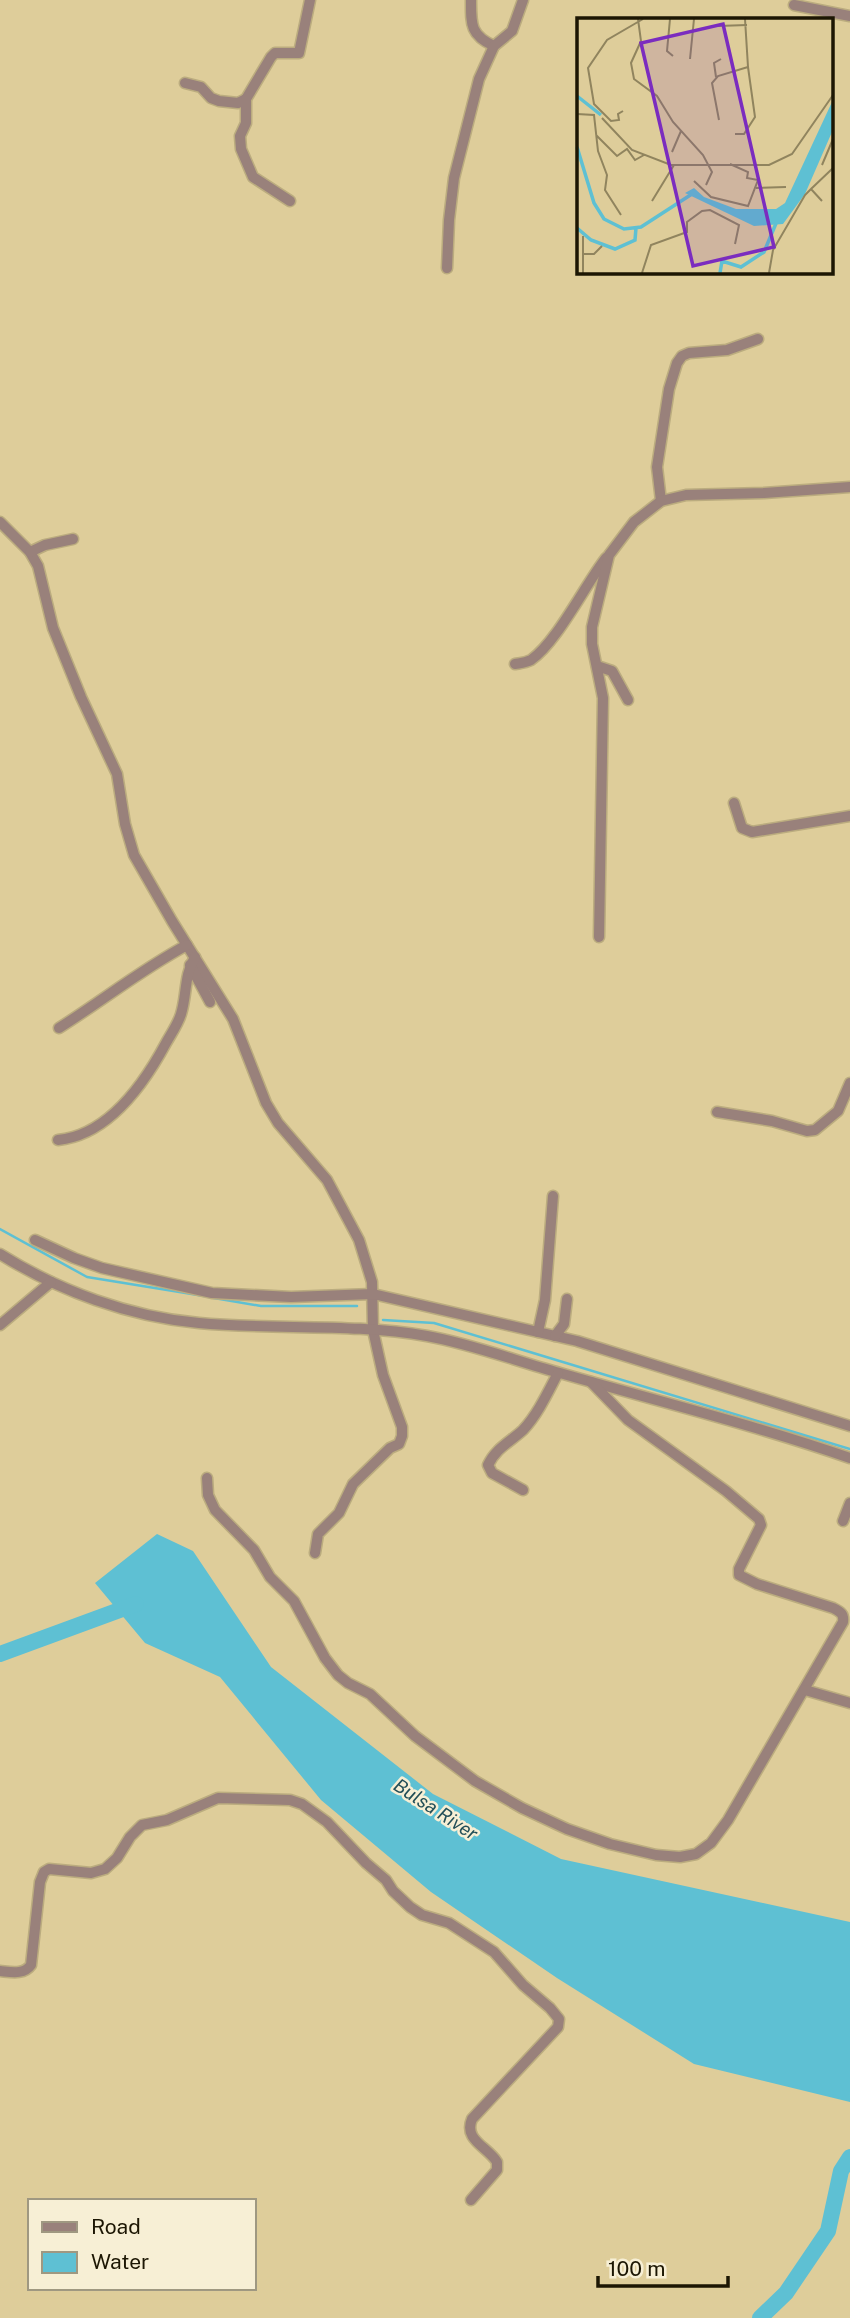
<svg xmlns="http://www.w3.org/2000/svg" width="850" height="2318" viewBox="0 0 850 2318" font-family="'Public Sans',sans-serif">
<rect width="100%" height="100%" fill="#decd9a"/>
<path fill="#5ec0d3" d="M157,1534L193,1551L271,1667L433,1794L561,1859L850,1922V2102L694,2064L557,1978L431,1892L321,1800L220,1677L145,1643L95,1583Z"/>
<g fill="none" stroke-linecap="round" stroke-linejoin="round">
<g stroke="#5ec0d3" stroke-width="2.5">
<path d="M0,1229L87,1277L204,1296"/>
<path d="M214,1298L261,1306H357"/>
<path d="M383,1320L434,1323L850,1449"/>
</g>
<g stroke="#5ec0d3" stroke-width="16">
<path d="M0,1654L136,1604"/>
<path d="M760,2318L786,2293L828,2231L841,2171L850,2157"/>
</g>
<g stroke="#bbac7f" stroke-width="13">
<g id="minor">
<path d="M471,0C471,24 470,35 494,46"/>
<path d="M794,5L850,16"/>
<path d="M185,83L201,87L211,98L219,101L238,103L246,99"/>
<path d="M290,201L253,177L241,149L240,136L246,123V99L271,57L275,53H299L310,0"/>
<path d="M447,268L449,220L454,178L479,79L494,46L512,31L523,0"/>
<path d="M661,501L657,467L669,389L677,363L682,356L689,353L727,350L758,339"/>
<path d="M0,522L30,552L38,566L53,628L81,697L117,774L125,824L134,855L172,921L233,1019L266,1103L278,1123L327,1180L359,1240L372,1282L373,1330L383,1375L402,1427V1436L399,1444L390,1448L353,1484L339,1513L318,1534L315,1553"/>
<path d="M30,552L45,545L73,539"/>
<path d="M515,664C521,663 525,663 531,660C557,642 585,585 606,558"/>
<path d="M597,666L612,671L628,700"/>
<path d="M734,803L742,828L752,832L850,816"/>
<path d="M599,937L603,698L592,644V627L609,555L634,522L661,501L686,495L764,493L850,487"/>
<path d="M190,965L210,1002"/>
<path d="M59,1028C102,1001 142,969 187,945"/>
<path d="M717,1112L772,1121L807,1131L815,1130L838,1111L850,1083"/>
<path d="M58,1140C109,1135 144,1084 166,1043C171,1034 178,1024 181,1014C187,995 184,975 195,957"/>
<path d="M35,1240L74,1258L102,1268L212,1293L291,1297L373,1294L577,1341L850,1426"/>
<path d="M0,1254C59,1291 130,1317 199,1323C275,1330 352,1323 427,1336C472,1344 516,1361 560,1373C657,1401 755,1425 850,1458"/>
<path d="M0,1325L51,1282"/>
<path d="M538,1332L545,1300L553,1196"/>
<path d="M555,1336L564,1324L567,1299"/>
<path d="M207,1478L208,1495L215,1510L254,1550L270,1577L294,1601L325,1658L338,1675L348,1683L370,1694L415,1736L475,1781L522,1808L567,1829L610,1844L656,1855L680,1857L696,1854L711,1843L728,1820L843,1622C844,1614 841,1612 833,1608L757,1584L739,1575V1569L761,1525L759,1519L726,1491L628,1420L591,1382"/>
<path d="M523,1490L492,1473L488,1465C496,1448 510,1442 523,1430C538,1414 548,1392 558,1373"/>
<path d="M843,1521L850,1503"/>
<path d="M805,1690L850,1703"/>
<path d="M0,1971C11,1972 24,1975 31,1965L40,1882L44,1872L49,1869L91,1873L105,1869L117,1858L130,1837L142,1825L167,1820L218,1798L290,1800L302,1804L327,1822L366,1863L386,1880L393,1891L410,1907L422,1915L449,1923L494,1952L523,1985L550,2008L559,2019L558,2027L472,2119C463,2140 488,2147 497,2162V2170L471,2200"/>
</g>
</g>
<use href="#minor" stroke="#99817b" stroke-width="10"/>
</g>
<g text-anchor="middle" stroke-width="5" stroke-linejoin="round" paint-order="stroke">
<g font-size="19" font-style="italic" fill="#234f58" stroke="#f7efd5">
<text transform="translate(436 1809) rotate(33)" y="7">Bulsa River</text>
</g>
</g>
<g transform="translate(577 18)">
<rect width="256" height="256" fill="#decd9a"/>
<path d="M255,84V114L228,176L206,206L177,208L108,175L117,170L127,179L159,191H199L208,185Z" fill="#5ec0d3"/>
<path fill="none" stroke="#5ec0d3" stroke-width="3.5" d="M0,78L24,97M0,129L17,185L27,201L47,211L64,209L115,176M0,210L14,222L38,231L58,222L59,210M143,255L145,243L164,249L187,234L200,203"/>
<path fill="none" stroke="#90845e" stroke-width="2" d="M61,1L64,23L54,45L57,61L80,78L96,104L126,137L135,154L129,167M93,1L90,33L96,38M141,8L170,7M113,41L117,1M139,59L137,45L144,41M46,93L41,96L42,102L34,103L17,86L11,50L30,22L66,1M0,96L17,97L21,133L30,157L28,172L44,197M25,100L55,132L94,147H192L215,136L256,77M142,102L135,65L141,58L171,49L168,1M158,116H167L178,99L171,49M19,117L40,138L50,131L58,142L67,137M95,134L104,113M245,147L256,121M117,163L134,179L171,188L181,162L170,160L171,154L153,146M179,170L209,169M234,171L256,150M75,183L97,147M6,236H17L25,228M6,255V218M65,255L74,227L110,214V204L125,193L133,192L162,207L158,226M192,255L196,232L228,177L234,171L245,183"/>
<path fill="#7b2cbf" fill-opacity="0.15" stroke="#7b2cbf" stroke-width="3.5" d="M146,6L197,229L116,248L64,25Z"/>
<rect width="256" height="256" fill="none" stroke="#1c1603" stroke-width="3.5"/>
</g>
<rect x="28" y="2199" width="228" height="91" fill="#f7efd5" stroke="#9f9881" stroke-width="2"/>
<rect x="42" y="2222" width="35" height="10" fill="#99817b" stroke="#9f9881" stroke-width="2"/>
<text x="91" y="2234" font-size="21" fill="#1c1603">Road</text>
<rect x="42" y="2252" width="35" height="21" fill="#5ec0d3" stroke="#9f9881" stroke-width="2"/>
<text x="91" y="2269" font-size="21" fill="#1c1603">Water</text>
<path d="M598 2276v10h130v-10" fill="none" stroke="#1c1603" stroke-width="3.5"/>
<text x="608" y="2276" font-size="21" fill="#1c1603" stroke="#f7efd5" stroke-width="5" paint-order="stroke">100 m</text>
</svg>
